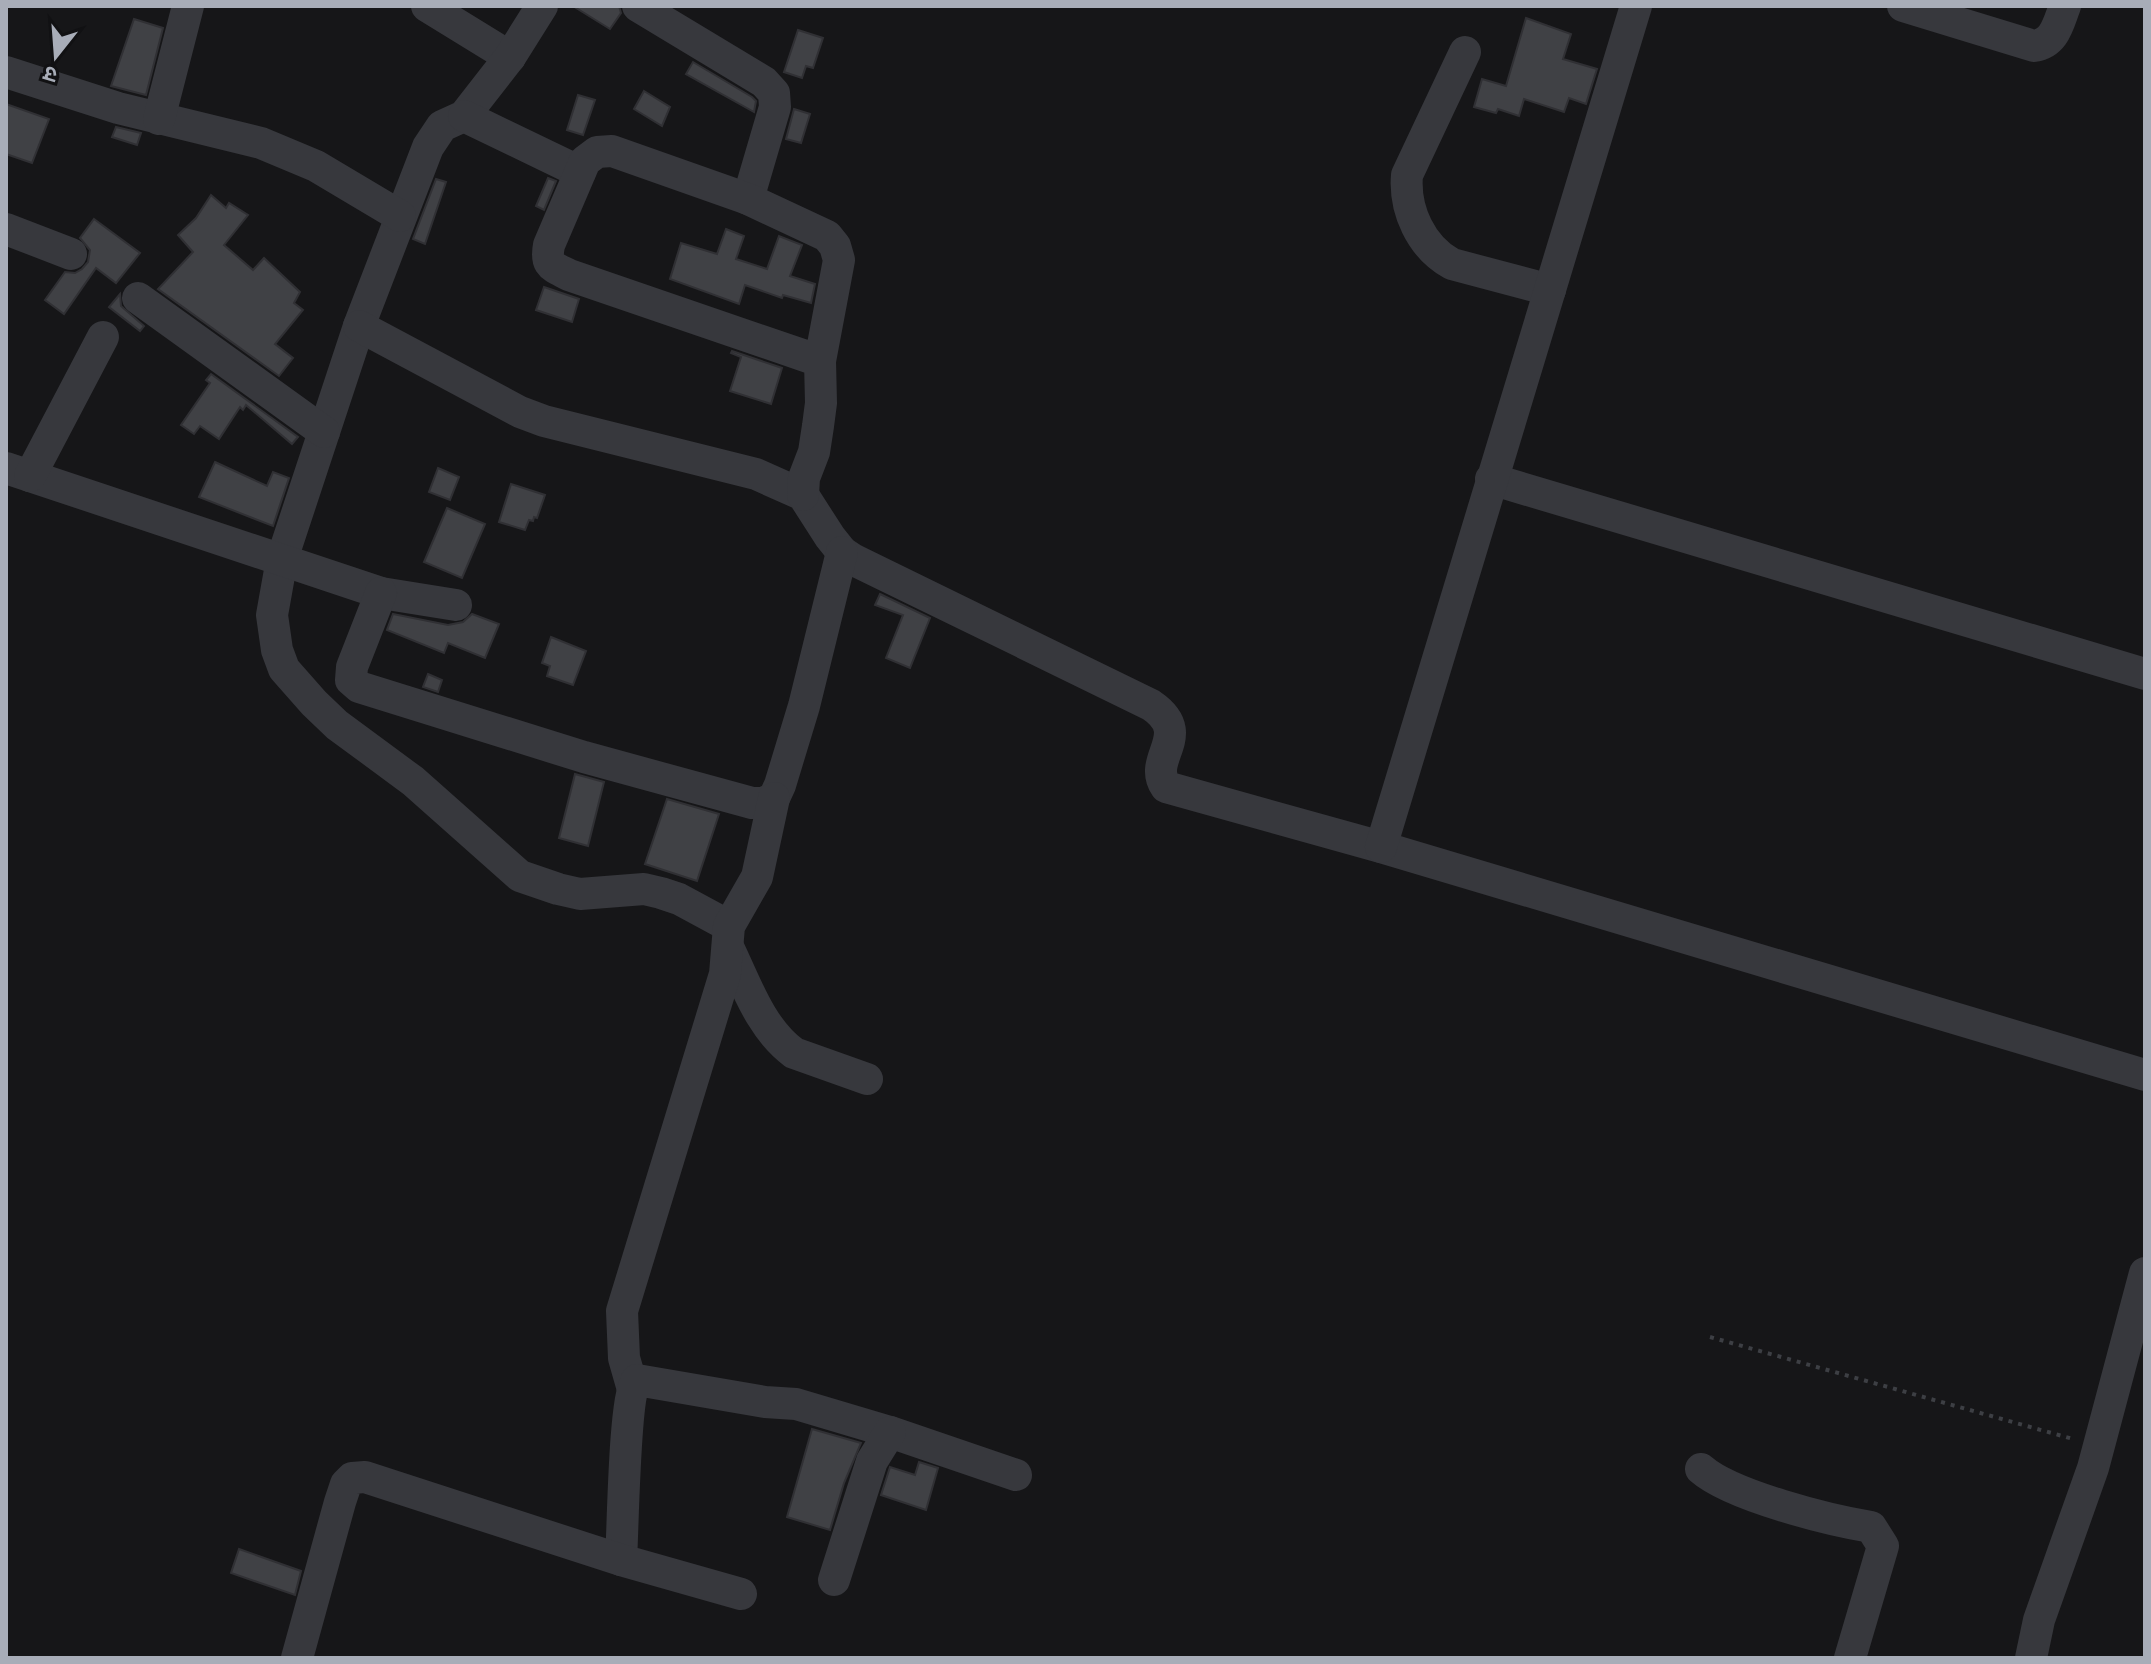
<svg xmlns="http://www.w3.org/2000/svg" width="2151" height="1664" viewBox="0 0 2151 1664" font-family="Commissioner,'Noto Sans Devanagari',sans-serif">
<rect width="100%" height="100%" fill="#161618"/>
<g fill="#404145" stroke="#303034" stroke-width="2">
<path d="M573,6H619L621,13L610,29Z"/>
<path d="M1526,18L1571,34L1563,59L1597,69L1586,104L1569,98L1564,112L1524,99L1519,116L1498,109L1496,113L1474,107L1482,79L1506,86Z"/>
<path d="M134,19L163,28L146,95L111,86Z"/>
<path d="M798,30L823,38L813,68L806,66L802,78L784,72Z"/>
<path d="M693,62L752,97L756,101L754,112L686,74Z"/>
<path d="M644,91L670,107L662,126L634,109Z"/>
<path d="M578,95L595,100L583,135L567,130Z"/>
<path d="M6,104L49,119L32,163L6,154Z"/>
<path d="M794,109L810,114L801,143L786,139Z"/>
<path d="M116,127L141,133L137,145L112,137Z"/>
<path d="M548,178L556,181L544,210L536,206Z"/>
<path d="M436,179L446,182L425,244L413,239Z"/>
<path d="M211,195L226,208L229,203L248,215L224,245L253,270L264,258L300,292L294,303L303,310L275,344L293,358L279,376L158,289L193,252L178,235L196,218Z"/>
<path d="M94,219L140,253L116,283L96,268L64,314L45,300L65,272L75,273L82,269L88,262L90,250L80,238Z"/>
<path d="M726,229L744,236L736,259L767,269L779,236L802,245L790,276L815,284L811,303L783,295L782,298L745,285L739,304L670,279L681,243L717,254Z"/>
<path d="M544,287L579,299L572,322L536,310Z"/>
<path d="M120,294L121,306L144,326L140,331L109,307Z"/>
<path d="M732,351L782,368L771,404L730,391L741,357L731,353Z"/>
<path d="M211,374L298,437L292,444L246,405L243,410L240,407L219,439L200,426L194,434L181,425L210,383L206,380Z"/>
<path d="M215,462L267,486L273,472L289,478L273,526L199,497Z"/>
<path d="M438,468L459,477L450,500L429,492Z"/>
<path d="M511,484L545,495L537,518L534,517L533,521L529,520L525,530L499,522Z"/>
<path d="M447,508L485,524L462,578L424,562Z"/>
<path d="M880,594L930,618L910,668L886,658L903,615L875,605Z"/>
<path d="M393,614L448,625L463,622L472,614L499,624L485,658L448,643L444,653L387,630Z"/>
<path d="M551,637L586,651L573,685L547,676L550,666L542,663Z"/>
<path d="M428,674L442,680L438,692L423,687Z"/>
<path d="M575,774L604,782L588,846L559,838Z"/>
<path d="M667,799L719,814L697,881L645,864Z"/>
<path d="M812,1429L861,1443L844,1483L830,1530L787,1517Z"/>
<path d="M919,1462L938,1468L926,1510L881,1495L890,1467L915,1475Z"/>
<path d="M239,1549L301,1571L295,1595L231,1573Z"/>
</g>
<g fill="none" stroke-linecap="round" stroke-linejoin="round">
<path stroke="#3d3f44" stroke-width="4" stroke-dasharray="4 6" stroke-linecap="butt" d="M1710,1337L2073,1439"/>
<g stroke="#37383d" stroke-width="32">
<path d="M427,6L510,57"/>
<path d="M542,6L510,57L464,116L442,126L428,147L359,326L282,559L272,615L277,650L284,669L314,703L337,725L413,781L520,876L558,889L580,894L644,889L661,893L679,899L729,926"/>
<path d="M638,6L764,82L774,93L775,107L748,199"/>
<path d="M1903,6L2034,46C2055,43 2058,24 2065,6"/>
<path d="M1465,52L1407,175C1404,210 1421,247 1452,264L1550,290"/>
<path d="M6,72L118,108L261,143L316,166L400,216"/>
<path d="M464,116L580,172"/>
<path d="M159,119L188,6"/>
<path d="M6,229L71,254"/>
<path d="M138,298L324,432"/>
<path d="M359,326L520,412L544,421L756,474L803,495L830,537L842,552L854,560L1151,705C1195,735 1146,758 1166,787L1381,847L2145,1075"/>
<path d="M6,468L381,593L456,605"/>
<path d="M30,476L103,337"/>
<path d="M1491,479L2145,674"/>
<path d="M803,495L804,478L814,452L818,426L821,403L820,361L839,260L835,246L827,236L748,199L612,151L597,152L585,161L549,245C545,266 552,266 569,275L820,361"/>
<path d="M381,593L352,667L351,680L359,687L584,757L752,803H763L774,798L780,785L804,706L842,552"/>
<path d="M1381,847L1636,6"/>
<path d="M728,947C746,984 760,1028 794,1053L867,1079"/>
<path d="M632,1386L624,1358L622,1311L725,974L729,926L757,877L774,798"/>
<path d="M1701,1469C1732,1496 1829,1520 1871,1527L1883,1546L1850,1658"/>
<path d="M621,1560C623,1531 624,1395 637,1380L765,1402L796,1404L890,1432L1016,1475"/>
<path d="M834,1580L872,1461L890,1432"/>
<path d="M297,1658L340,1502L346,1484L352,1478L365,1477L621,1560L741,1594"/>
<path d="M2031,1658L2039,1620L2093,1468L2145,1273"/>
</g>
</g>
<rect width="2151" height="1664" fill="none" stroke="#a8adb8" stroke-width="16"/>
<g transform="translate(56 56) rotate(197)" stroke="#111113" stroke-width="6" paint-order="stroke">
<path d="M0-6L14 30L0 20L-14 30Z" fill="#a8adb8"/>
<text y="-12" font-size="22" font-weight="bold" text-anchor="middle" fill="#a8adb8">उ</text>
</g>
</svg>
